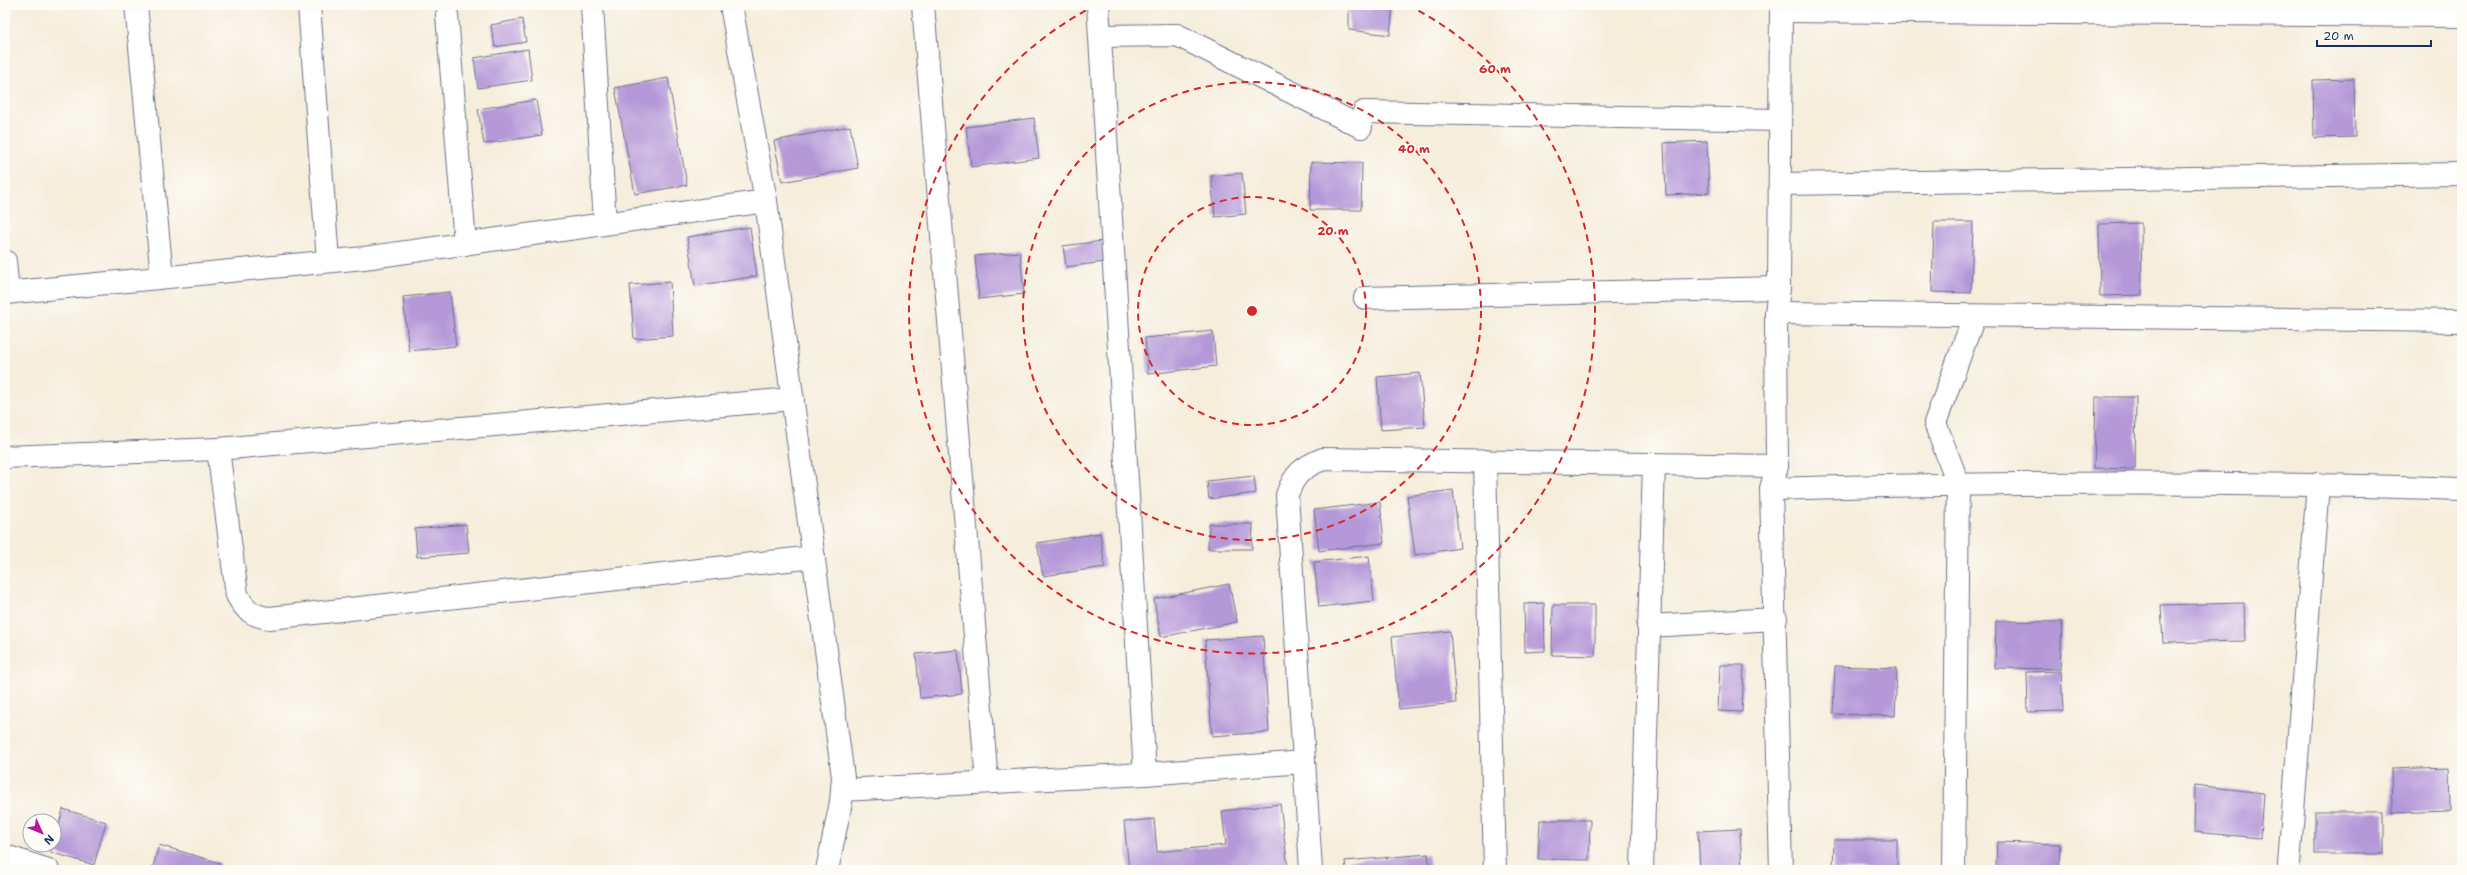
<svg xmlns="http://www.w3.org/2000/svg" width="2467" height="875" viewBox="0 0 2467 875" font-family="'Shantell Sans',sans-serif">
<rect width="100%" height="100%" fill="#fdfcf7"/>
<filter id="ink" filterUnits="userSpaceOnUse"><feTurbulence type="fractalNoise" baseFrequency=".025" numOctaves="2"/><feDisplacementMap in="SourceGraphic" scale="8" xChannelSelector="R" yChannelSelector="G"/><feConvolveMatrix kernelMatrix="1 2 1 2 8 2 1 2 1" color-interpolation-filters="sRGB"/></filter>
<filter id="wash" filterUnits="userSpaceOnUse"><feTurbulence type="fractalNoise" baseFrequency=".012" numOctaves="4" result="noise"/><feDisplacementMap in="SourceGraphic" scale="16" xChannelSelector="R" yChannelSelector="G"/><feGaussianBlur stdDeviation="0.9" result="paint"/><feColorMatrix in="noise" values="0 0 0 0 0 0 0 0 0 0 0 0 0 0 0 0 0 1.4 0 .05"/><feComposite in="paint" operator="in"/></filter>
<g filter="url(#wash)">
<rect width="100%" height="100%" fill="#f6eddb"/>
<g id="blocks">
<g fill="#b598d8">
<path d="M1349,5H1393L1390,35L1349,30Z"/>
<path d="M522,19L526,42L495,47L491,25Z"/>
<path d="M528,49L532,80L478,88L474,58Z"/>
<path d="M668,78L687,185L635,194L615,88Z"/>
<path d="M2354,79L2355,137L2314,138L2313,80Z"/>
<path d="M536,100L542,135L484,144L478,109Z"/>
<path d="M1034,118L1039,158L971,167L966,127Z"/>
<path d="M850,126L858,168L782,182L774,141Z"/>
<path d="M1707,141L1709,193L1666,195L1664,143Z"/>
<path d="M1311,162L1362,163L1361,210H1310Z"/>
<path d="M1242,173L1246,214L1215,217L1211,176Z"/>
<path d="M1934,222H1973L1971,293L1932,292Z"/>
<path d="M2141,223L2142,295L2100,296L2099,224Z"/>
<path d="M750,227L757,276L695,286L687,237Z"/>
<path d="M1102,241L1104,262L1066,267L1063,246Z"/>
<path d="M1020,252L1024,294L979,299L975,256Z"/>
<path d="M670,282L673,336L634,339L630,285Z"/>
<path d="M450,292L456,346L409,351L403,297Z"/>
<path d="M1213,331L1216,366L1148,374L1145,338Z"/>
<path d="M1420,373L1425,427L1381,430L1377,377Z"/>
<path d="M2096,397H2136L2135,469L2094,468Z"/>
<path d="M1254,476L1256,493L1209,499L1207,481Z"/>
<path d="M1453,490L1460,548L1415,555L1407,496Z"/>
<path d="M1380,502L1384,543L1319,551L1314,510Z"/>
<path d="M466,524L469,553L417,557L415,529Z"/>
<path d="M1209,524H1253L1252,549H1208Z"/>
<path d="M1100,533L1105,567L1043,576L1037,543Z"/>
<path d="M1369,556L1374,601L1319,607L1314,562Z"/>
<path d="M1229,584L1237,622L1161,637L1154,599Z"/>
<path d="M1544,603L1545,651L1525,652L1524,604Z"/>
<path d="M2244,603L2245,641L2163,643L2161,605Z"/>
<path d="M1553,605H1595V656L1552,655Z"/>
<path d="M1996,621L2062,622L2060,669L1995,668Z"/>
<path d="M1450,631L1456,703L1399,709L1392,637Z"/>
<path d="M1263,636L1269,732L1212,736L1205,640Z"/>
<path d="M958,650L962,694L920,698L916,654Z"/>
<path d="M1720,665H1744L1742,712L1718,711Z"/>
<path d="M1835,666L1897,668L1895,716L1833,714Z"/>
<path d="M2061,671L2063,711L2028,712L2027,672Z"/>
<path d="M2449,767L2450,811L2392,813L2391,769Z"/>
<path d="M2195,785L2263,793L2260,838L2194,832Z"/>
<path d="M1280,804L1288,868L1129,870L1124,822L1154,819L1157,852L1226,845L1222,811Z"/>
<path d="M63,809L106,822L94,865L50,852L54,845Z"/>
<rect x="2315" y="812" width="69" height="42"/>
<path d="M1540,820H1590L1589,860L1538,859Z"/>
<path d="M1740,829L1742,870H1700L1698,831Z"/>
<path d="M1834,840H1897V870H1833Z"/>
<path d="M1997,842L2060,844L2059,870H1996Z"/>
<path d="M159,845L220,863L218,870H152Z"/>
<path d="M1428,854L1430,870H1346L1345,861Z"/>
</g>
</g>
</g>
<g filter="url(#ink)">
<use href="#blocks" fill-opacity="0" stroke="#68728a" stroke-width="1"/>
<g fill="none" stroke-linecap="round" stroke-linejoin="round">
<g stroke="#68728a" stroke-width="24">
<path id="service" d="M2289,864L2318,484"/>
</g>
<g stroke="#68728a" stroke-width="24">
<g id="minor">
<path d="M136,5L162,277"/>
<path d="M309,5L328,261"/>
<path d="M592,5L605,224"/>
<path d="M731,5L766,201L843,777L841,802L827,870"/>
<path d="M923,5L987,782"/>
<path d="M1098,5L1145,774"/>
<path d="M1781,5L1779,288L1776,313L1777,466L1771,489L1781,870"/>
<path d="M1781,11L2462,16"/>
<path d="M447,15L465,244"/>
<path d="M1100,36L1177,35L1361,127"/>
<path d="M1364,112L1780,120"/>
<path d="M1780,184L2462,174"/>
<path d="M5,261L8,293"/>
<path d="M5,293L364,258L766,201"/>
<path d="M1365,298L1779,288"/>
<path d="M1776,313L2462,321"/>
<path d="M218,449L237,595C245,610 252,616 270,618L814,557"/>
<path d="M5,457L218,449L793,399"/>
<path d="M1485,461L1495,870"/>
<path d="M1771,489C2002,482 2232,481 2462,489"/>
<path d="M1648,626L1776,619"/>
<path d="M842,790L1145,774L1304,762"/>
<path d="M5,856L48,870"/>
<path d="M1311,870L1287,495C1294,474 1303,467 1323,459L1777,466"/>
<path d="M1642,870L1654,464"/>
<path d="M1954,870L1958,483L1935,423L1974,317"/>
</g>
</g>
<use href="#service" stroke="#fff" stroke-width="22"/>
<use href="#minor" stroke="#fff" stroke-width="22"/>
</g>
</g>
<g fill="none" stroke="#d62828" stroke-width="2" stroke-dasharray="7 5">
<circle cx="1252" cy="311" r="114"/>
<circle cx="1252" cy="311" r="229"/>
<path d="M1408 5A343 343 0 1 1 1096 5"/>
</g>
<circle cx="1252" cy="311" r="6" fill="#d62828" stroke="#fdfcf7" stroke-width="2"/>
<g font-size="12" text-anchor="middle" font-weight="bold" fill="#d62828" stroke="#fdfcf7" stroke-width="3.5" stroke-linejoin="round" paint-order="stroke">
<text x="1495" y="73">60 m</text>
<text x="1414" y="153">40 m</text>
<text x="1333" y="235">20 m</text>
</g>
<rect width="2467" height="875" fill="none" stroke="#fdfcf7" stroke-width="20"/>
<g transform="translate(42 833) rotate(134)"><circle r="19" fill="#fdfcf7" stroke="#a3aaba"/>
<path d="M0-3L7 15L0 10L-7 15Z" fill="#b5179e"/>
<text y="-6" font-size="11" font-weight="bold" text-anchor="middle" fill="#1b2f5e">N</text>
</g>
<path d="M2317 40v6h114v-6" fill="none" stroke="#1b2f5e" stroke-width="2"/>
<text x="2323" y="40" font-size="12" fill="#1b2f5e" stroke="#fdfcf7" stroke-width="3" paint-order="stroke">20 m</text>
</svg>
